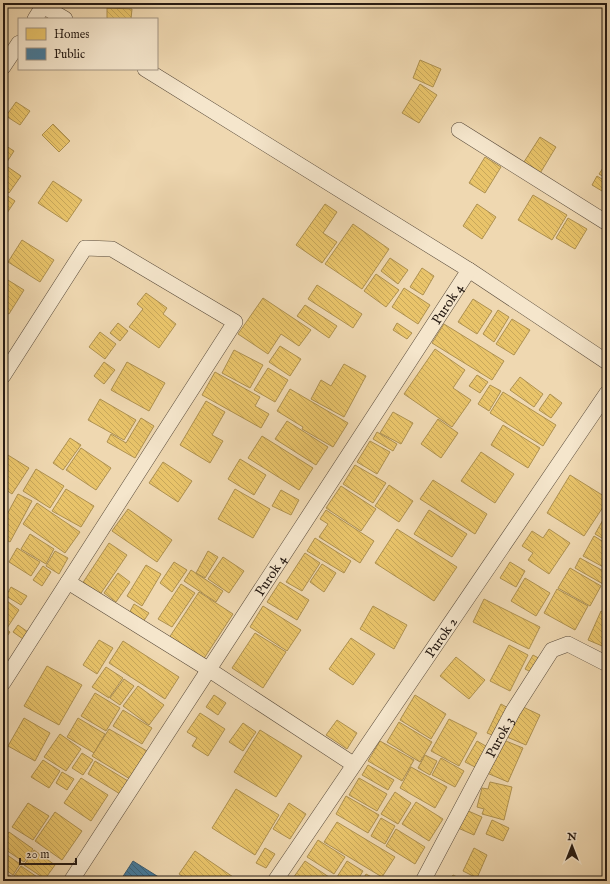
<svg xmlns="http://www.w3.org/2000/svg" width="610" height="884" viewBox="0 0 610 884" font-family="'IM FELL English',serif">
<defs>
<pattern id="homes-back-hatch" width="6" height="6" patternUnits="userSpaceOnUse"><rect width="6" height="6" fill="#e9c46a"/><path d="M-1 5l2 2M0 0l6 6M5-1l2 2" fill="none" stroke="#c8a85b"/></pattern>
<pattern id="public-back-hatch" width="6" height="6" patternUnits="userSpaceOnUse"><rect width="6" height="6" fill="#457b9d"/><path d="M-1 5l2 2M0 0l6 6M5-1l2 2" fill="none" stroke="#39647f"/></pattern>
</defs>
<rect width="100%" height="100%" fill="#efd8b1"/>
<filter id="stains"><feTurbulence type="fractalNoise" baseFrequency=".005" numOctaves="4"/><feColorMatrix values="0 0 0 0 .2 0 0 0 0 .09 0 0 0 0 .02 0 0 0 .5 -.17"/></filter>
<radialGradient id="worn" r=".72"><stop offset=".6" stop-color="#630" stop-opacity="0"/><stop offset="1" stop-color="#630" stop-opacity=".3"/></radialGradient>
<g fill="url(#homes-back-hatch)" stroke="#ae9150">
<path d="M107,8L132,9L131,19H107Z"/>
<path d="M420,60L441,69L433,87L413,78Z"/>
<path d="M420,84L437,95L419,123L402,113Z"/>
<path d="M16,102L30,111L20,125L6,116Z"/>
<path d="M53,124L70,141L59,152L42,135Z"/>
<path d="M540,137L556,147L539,175L522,165Z"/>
<path d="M3,144L14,151L5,165L21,176L9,193L3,189Z"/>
<path d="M485,157L501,167L485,193L469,183Z"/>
<path d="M607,162V179L599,174Z"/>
<path d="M597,176L607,182V194L592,185Z"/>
<path d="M53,181L82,200L67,222L38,203Z"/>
<path d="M3,193L15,201L3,219Z"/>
<path d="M533,195L567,215L552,240L518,220Z"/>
<path d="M325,204L337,212L323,233L337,242L322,263L296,245Z"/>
<path d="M477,204L496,217L482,239L463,226Z"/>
<path d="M568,218L587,229L575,249L556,238Z"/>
<path d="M353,224L389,249L362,289L325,264Z"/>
<path d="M22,240L54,260L40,282L8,262Z"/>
<path d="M390,258L408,270L398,284L381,271Z"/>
<path d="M422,268L434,276L423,295L410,287Z"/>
<path d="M376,274L399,290L386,307L364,291Z"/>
<path d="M3,277L24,290L9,314L3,311Z"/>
<path d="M317,285L362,314L353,328L308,299Z"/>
<path d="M404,288L430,305L418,324L392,307Z"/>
<path d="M146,293L167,308L163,314L176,324L159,348L129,327L143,309L137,304Z"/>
<path d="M263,298L311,330L299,346L281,334L268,354L238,334Z"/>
<path d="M473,299L492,311L477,334L458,322Z"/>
<path d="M305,305L337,326L329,338L297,316Z"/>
<path d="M498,310L509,317L494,342L483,334Z"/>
<path d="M512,319L530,330L514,355L496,344Z"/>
<path d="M118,323L128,331L120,341L110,333Z"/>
<path d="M397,323L412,333L407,339L393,330Z"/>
<path d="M444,324L504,361L492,380L432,343Z"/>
<path d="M100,332L116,344L105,359L89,347Z"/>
<path d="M280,346L301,359L290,376L269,362Z"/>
<path d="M435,349L465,370L453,388L471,400L452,427L404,394Z"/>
<path d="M234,350L263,365L250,388L222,373Z"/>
<path d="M104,362L115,370L104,384L94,376Z"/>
<path d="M127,362L165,383L149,411L111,390Z"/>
<path d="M344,364L366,376L344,417L311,399L321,380L331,386Z"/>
<path d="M268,368L288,380L275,402L254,390Z"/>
<path d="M215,372L260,397L255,406L269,414L261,428L202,395Z"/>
<path d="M477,375L488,382L480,393L469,386Z"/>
<path d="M520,377L543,394L534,407L510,390Z"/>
<path d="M490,385L501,391L489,411L478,404Z"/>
<path d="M290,389L348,423L333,447L302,429L303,427L277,411Z"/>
<path d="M503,392L556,425L543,446L490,413Z"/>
<path d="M550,394L562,403L551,418L539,410Z"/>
<path d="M100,399L136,420L124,440L88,420Z"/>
<path d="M206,401L225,412L212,435L223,441L210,463L180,445Z"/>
<path d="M393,412L413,423L401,444L380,433Z"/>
<path d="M141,418L154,426L135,458L107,442L111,434L126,443Z"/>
<path d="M438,419L458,433L441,458L421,444Z"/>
<path d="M287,421L328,447L316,465L275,439Z"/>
<path d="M503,425L540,448L528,468L491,445Z"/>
<path d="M377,432L397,444L393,451L373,439Z"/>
<path d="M262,436L313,468L299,490L248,458Z"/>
<path d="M70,438L81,445L63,470L53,463Z"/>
<path d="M370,441L390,452L377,474L357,462Z"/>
<path d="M81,448L111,468L96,490L66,470Z"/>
<path d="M3,452L29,468L12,494L3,488Z"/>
<path d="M481,452L514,474L495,503L461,481Z"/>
<path d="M240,459L266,475L254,495L228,479Z"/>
<path d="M163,462L192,481L178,502L149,483Z"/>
<path d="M355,465L386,483L373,503L343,484Z"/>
<path d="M36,469L64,486L50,508L23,491Z"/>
<path d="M570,475L607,498V501L584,536L547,513Z"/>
<path d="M433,480L487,514L475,534L420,499Z"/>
<path d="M389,485L413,501L399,522L375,506Z"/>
<path d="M341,486L376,509L361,531L326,508Z"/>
<path d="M66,489L94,506L81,527L52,511Z"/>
<path d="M235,489L270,509L253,538L218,519Z"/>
<path d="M281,490L299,500L291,515L272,506Z"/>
<path d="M18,494L32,501L10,542L3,538V522Z"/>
<path d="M37,503L80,532L65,553L23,524Z"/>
<path d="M128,509L172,540L157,562L112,531Z"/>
<path d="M326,510L374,541L360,563L319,537L328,524L320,519Z"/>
<path d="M429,510L467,534L452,557L414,534Z"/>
<path d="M604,518L607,519V541L595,534Z"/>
<path d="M397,529L457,567L434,601L375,563Z"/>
<path d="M549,529L570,543L549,574L528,560L533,553L522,546L532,531L543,538Z"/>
<path d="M30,534L54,549L46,564L21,549Z"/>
<path d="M594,536L607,544V569L583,556Z"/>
<path d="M315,538L351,561L344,573L307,551Z"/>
<path d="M109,543L127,555L99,596L82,584Z"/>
<path d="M17,548L40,562L31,576L9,562Z"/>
<path d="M55,551L68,558L59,574L46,566Z"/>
<path d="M208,551L218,557L205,578L196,573Z"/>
<path d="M305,553L320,563L302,591L286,582Z"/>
<path d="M223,557L244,571L229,593L208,579Z"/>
<path d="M580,558L607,573V577L603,584L575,568Z"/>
<path d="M174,562L187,570L172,592L160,583Z"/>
<path d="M510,562L525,571L516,587L500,578Z"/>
<path d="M322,564L336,573L324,592L310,582Z"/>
<path d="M146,565L161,574L142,606L127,596Z"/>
<path d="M43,566L51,572L42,586L33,580Z"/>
<path d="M570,568L601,586L590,606L558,588Z"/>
<path d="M191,570L223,591L216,602L184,581Z"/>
<path d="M118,573L130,582L116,602L104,593Z"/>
<path d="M525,578L550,593L536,616L511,601Z"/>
<path d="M280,582L309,600L297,620L267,602Z"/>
<path d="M181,584L195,593L172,627L158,619Z"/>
<path d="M11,587L27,596L21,605L6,596Z"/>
<path d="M557,589L588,606L575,630L544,613Z"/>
<path d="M199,592L233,614L201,663L167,641Z"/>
<path d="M3,598L19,610L7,628L3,625Z"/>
<path d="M484,599L540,627L529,649L473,622Z"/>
<path d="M134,604L149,613L141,625L127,617Z"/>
<path d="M263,606L301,630L287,651L250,627Z"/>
<path d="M373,606L407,625L394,649L360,629Z"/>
<path d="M601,611L607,614V648L588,640Z"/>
<path d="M18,625L28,632L23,639L13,632Z"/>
<path d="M3,627L10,632L3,642Z"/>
<path d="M255,633L286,652L263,688L232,668Z"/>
<path d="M351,638L375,654L353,685L329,669Z"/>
<path d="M99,640L113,648L97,674L83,665Z"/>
<path d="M123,641L179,677L165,699L109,663Z"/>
<path d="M509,645L528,655L510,691L490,681Z"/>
<path d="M533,655L542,660L535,674L525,669Z"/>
<path d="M456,657L485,680L469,699L440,676Z"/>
<path d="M47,666L82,685L59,725L24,706Z"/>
<path d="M106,667L123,678L109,698L92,687Z"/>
<path d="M124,679L134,686L120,705L110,698Z"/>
<path d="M138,686L164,705L149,725L123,706Z"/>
<path d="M95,693L120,708L106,731L81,716Z"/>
<path d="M214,695L226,703L218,715L206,707Z"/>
<path d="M415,695L446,714L431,739L400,720Z"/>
<path d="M501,704L510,709L497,737L487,733Z"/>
<path d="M521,706L540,715L526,745L507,737Z"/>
<path d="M123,710L152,728L142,744L113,726Z"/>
<path d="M200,713L225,729L208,756L192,746L197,738L187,732Z"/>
<path d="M24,718L50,733L35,761L8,746Z"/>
<path d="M78,718L105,734L94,753L67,737Z"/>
<path d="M449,719L477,733L459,766L431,751Z"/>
<path d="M337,720L357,733L347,749L326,735Z"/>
<path d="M399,722L432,742L420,762L387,742Z"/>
<path d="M243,723L256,732L243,751L229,742Z"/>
<path d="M109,729L147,751L130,779L92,756Z"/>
<path d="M260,730L302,756L276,797L234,772Z"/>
<path d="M60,734L81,749L66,771L44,757Z"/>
<path d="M501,739L523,748L508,782L487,773Z"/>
<path d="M380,741L414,760L402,781L368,761Z"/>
<path d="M477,741L491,749L479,769L465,762Z"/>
<path d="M82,753L93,760L83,775L72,768Z"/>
<path d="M425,755L437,761L430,775L418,768Z"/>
<path d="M441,758L464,771L455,787L432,775Z"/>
<path d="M43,760L60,771L49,788L31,777Z"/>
<path d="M95,761L128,781L120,794L88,774Z"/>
<path d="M368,765L394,780L388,790L362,775Z"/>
<path d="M411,767L447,787L435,808L400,788Z"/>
<path d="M62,772L74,779L67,790L56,783Z"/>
<path d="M81,778L108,795L91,821L64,803Z"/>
<path d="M359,778L387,794L377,811L349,795Z"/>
<path d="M490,782L512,787L504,820L482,814L484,809L477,807L482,788L488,789Z"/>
<path d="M236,789L279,815L255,855L212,828Z"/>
<path d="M395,792L411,803L398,824L381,814Z"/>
<path d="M346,796L379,815L368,833L336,814Z"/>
<path d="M416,802L443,819L429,841L402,824Z"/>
<path d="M28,803L49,816L33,840L12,827Z"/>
<path d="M289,803L306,814L290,839L273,829Z"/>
<path d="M466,810L482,817L474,835L458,828Z"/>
<path d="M55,812L82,831L62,860L35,841Z"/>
<path d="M381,818L395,826L385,844L371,836Z"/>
<path d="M492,820L509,828L503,841L486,834Z"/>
<path d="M337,822L395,857L382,877L324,842Z"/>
<path d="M396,829L425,847L415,864L386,846Z"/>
<path d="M9,832L33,849L24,862L3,848V841Z"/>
<path d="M318,840L345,857L334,874L307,857Z"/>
<path d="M265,848L275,854L266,868L256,863Z"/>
<path d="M474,848L487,855L477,878L463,871Z"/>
<path d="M34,850L55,865L45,879L24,865Z"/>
<path d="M195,851L239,881H190L179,874Z"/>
<path d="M3,852L20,864L13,875L3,868Z"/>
<path d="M305,861L335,881H291Z"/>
<path d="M347,861L363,871L357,881H344L337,877Z"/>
<path d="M21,866L43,881H21L14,876Z"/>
<path d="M366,874L379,881H362Z"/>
<path d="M9,875L18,881H4Z"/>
<path d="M453,875L465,881H449Z"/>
</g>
<path fill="url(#public-back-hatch)" stroke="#3b5e74" d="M133,861L165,881H120Z"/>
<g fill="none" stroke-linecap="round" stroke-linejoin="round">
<g stroke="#584a3a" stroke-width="16">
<g id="minor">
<path d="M43,6L65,19"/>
<path d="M35,19L45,3"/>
<path d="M3,67L19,43"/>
<path d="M145,69L469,270L607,362"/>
<path d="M459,130L607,223"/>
<path d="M3,376L85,248L112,249L235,322L3,683"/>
<path d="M68,582L208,669L353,764"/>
<path id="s1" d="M71,881L469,270"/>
<path id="s2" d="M275,881L607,393"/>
<path id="s3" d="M423,881L513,711L552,650L568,644L607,664"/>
</g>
</g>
<use href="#minor" stroke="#f5e6cc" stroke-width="15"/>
</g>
<g text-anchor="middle" stroke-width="4" stroke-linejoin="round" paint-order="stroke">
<g font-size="14" fill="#251a13" stroke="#f5e6cc">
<text dy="5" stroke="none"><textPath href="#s1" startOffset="689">Purok 4</textPath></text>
<text dy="5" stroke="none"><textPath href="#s1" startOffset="365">Purok 4</textPath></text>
<text dy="5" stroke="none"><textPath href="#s2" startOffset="295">Purok 2</textPath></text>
<text dy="5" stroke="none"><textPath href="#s3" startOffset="163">Purok 3</textPath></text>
</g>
</g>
<rect width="610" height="884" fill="none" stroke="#efd8b1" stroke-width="16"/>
<rect x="4" y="4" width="602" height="876" fill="none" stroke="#251a13" stroke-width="2"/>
<rect x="8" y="8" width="594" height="868" fill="none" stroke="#251a13"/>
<rect x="18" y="18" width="140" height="52" fill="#f5e6cc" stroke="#a29482"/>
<rect x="26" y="28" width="20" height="12" fill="#e9c46a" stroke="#a29482"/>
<text x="54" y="38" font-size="12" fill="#251a13">Homes</text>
<rect x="26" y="48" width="20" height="12" fill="#457b9d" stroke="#a29482"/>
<text x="54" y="58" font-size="12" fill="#251a13">Public</text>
<g transform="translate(572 846)" stroke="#f5e6cc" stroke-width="3" paint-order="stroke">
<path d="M0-3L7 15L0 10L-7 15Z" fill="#251a13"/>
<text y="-6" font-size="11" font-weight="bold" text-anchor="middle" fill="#251a13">N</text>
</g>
<path d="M20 858v6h56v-6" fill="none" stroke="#251a13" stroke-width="2"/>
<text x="26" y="858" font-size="12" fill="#251a13" stroke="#f5e6cc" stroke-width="3" paint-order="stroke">20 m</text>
<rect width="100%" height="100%" filter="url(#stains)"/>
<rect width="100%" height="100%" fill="url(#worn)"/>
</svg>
